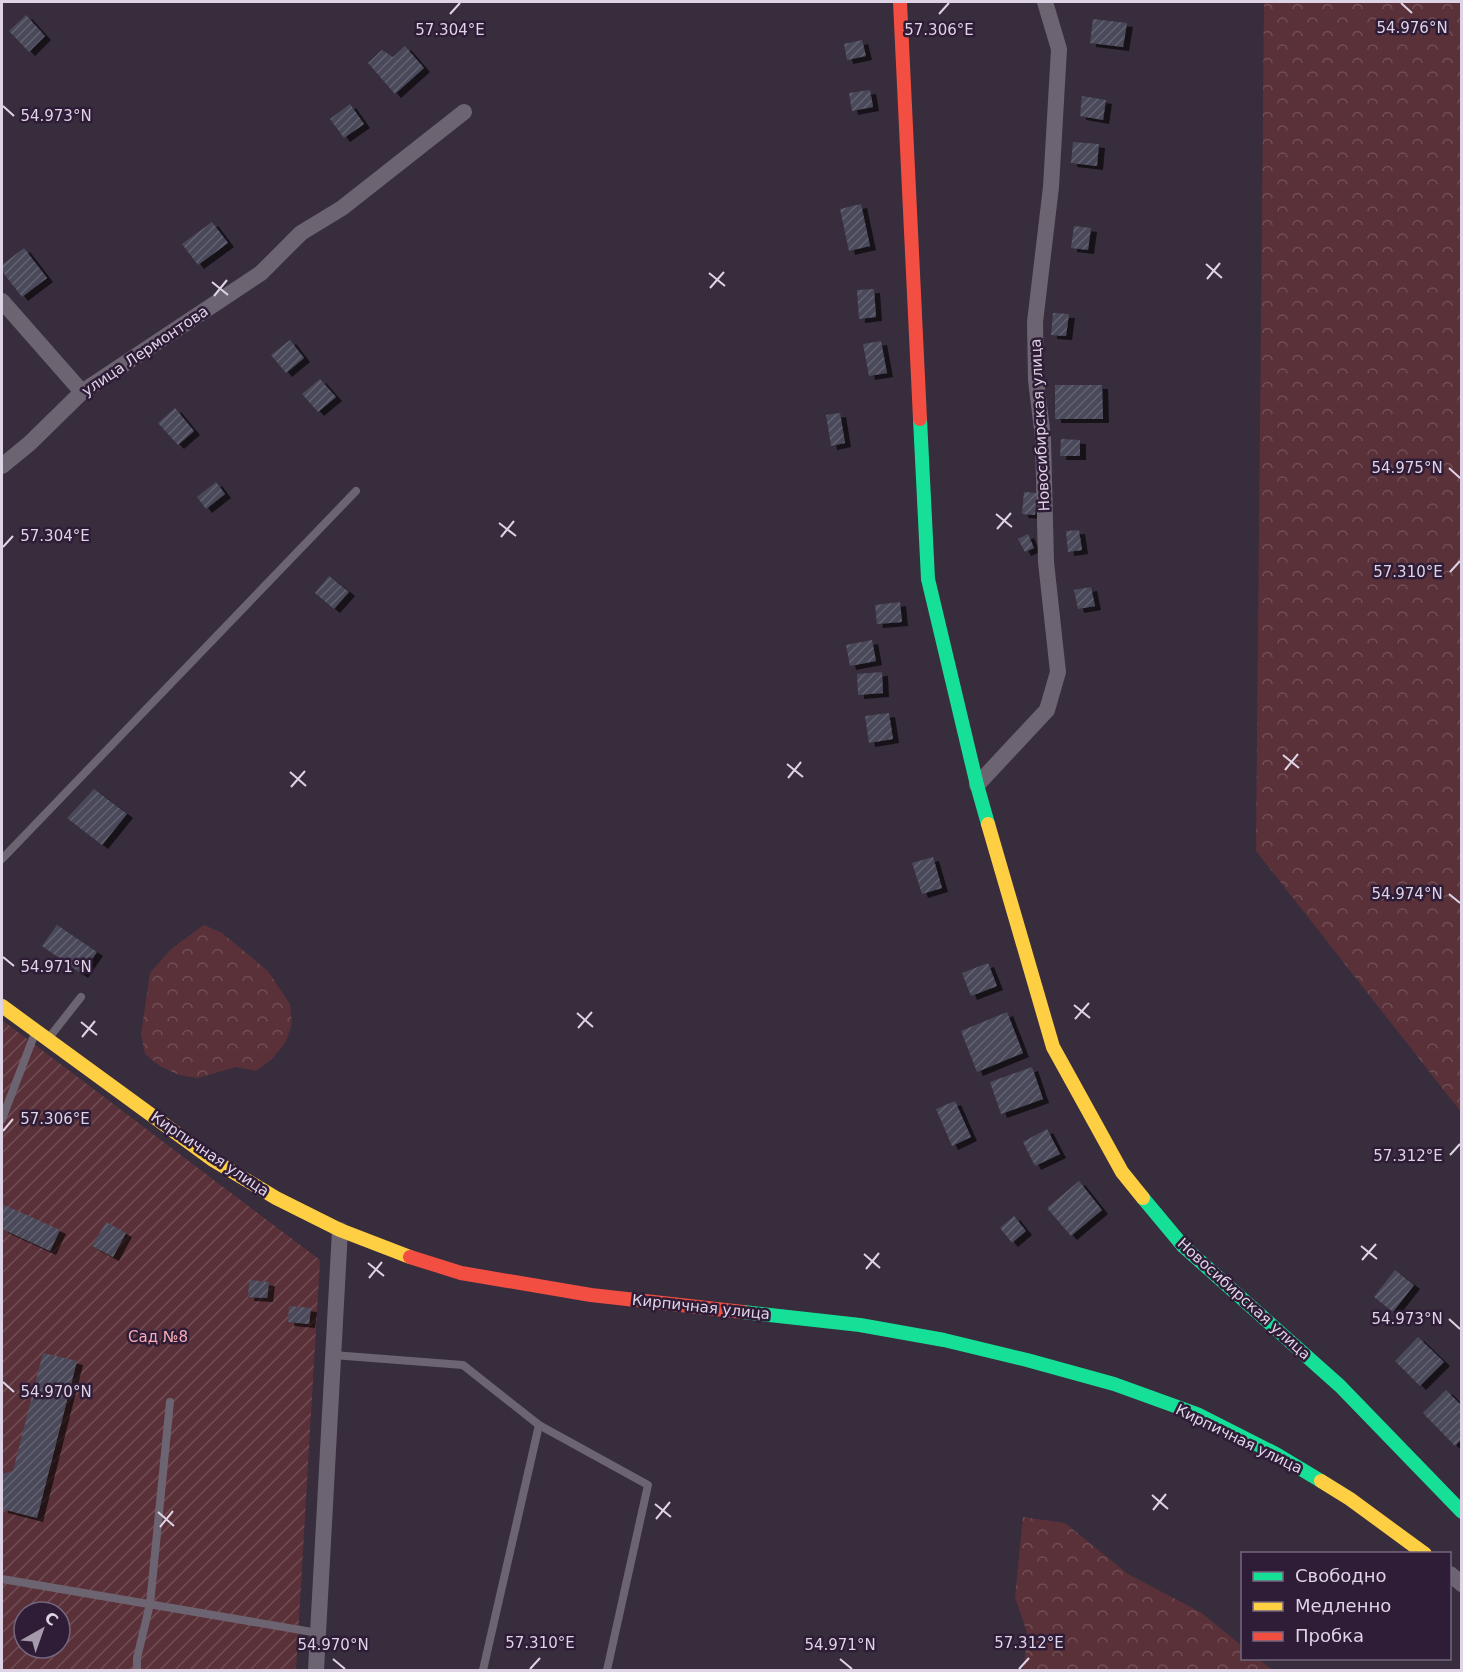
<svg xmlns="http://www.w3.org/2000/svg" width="1463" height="1672" viewBox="0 0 1463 1672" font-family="'DejaVu Sans',sans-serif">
<defs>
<pattern id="forest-crowns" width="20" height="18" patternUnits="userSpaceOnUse" patternTransform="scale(1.5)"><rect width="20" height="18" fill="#5a3138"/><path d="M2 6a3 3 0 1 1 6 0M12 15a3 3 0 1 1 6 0" fill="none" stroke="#714e55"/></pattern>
<pattern id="garden-furrows" width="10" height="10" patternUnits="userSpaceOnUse" patternTransform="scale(1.5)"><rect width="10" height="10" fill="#5a3138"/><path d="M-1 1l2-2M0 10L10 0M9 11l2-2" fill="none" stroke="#714e55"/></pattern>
<pattern id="building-hatch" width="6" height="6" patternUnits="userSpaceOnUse" patternTransform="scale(1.5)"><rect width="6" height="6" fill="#4a4a5a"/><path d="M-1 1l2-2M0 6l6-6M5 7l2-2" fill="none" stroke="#646372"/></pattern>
<filter id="shadow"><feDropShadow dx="6" dy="4" stdDeviation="0" flood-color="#0009"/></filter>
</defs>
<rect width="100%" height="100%" fill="#372d3d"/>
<g fill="url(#forest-crowns)">
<path d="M1264,2H1461V1112L1256,851Z"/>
<path d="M204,925L222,933L268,971L290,1004L292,1023L286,1042L272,1059L256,1071L236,1067L198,1078L179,1075L160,1066L145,1054L141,1034L150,973L171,949Z"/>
<path d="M1023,1517L1065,1523L1128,1574L1202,1613L1242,1646V1658L1258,1659L1273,1670H1023L1028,1636L1015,1597Z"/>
</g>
<path fill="url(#garden-furrows)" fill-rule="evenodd" d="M2,1020L320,1260L296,1670H2ZM24,1612H60V1648H24Z"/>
<g fill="url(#building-hatch)" filter="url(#shadow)">
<path d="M26,15L45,36L29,52L9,31Z"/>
<path d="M1093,19L1127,23L1123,47L1090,43Z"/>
<path d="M862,40L866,56L847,60L844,44Z"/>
<path d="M405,46L424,68L395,94L368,63L382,50L393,57Z"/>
<path d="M870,90L873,107L852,111L849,93Z"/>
<path d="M1082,96L1106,100L1103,120L1080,116Z"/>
<path d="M350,104L364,124L344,138L330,119Z"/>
<path d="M1073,142L1099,144L1097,166L1071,163Z"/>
<path d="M861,204L870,246L849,251L840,209Z"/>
<path d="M212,222L228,243L198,265L182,244Z"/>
<path d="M1074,226L1091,228L1088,250L1071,248Z"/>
<path d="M24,248L47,278L22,297L2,271V265Z"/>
<path d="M874,289L876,317L859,319L857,290Z"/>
<path d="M1053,313L1069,314L1066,336L1051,335Z"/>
<path d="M290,340L304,358L286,373L271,355Z"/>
<path d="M881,341L887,373L869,376L863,344Z"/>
<path d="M320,379L336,397L318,412L302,394Z"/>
<path d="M1055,385H1102L1103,419H1055Z"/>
<path d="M175,408L194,431L178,445L158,423Z"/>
<path d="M840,413L845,443L831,446L826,415Z"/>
<path d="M1061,439L1080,440V456H1060Z"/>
<path d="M216,482L225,494L206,509L197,497Z"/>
<path d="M1024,492L1037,493L1035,515L1022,514Z"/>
<path d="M1079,530L1082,550L1068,552L1066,531Z"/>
<path d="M1028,534L1034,548L1025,552L1018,539Z"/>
<path d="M329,576L349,592L334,609L315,593Z"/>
<path d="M1091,587L1095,606L1078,609L1074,590Z"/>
<path d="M900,602L902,622L877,624L875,605Z"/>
<path d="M872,640L876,661L850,666L846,645Z"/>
<path d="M882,672L883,693L858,695L857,674Z"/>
<path d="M889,713L893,739L869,743L865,716Z"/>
<path d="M94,789L127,814L102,845L67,818Z"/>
<path d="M933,857L942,888L922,894L912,863Z"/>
<path d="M57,925L97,952L82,974L42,946Z"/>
<path d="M988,963L997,986L971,996L962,973Z"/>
<path d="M1007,1012L1023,1053L977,1072L961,1031Z"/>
<path d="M1032,1067L1043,1099L1001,1114L990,1082Z"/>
<path d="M955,1101L971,1137L952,1146L936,1109Z"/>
<path d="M1047,1129L1060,1154L1035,1166L1023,1142Z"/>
<path d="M1079,1181L1102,1210L1071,1236L1047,1208Z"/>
<path d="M2,1204L60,1230L50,1251L2,1229Z"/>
<path d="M1014,1216L1026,1231L1012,1243L1000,1228Z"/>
<path d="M106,1222L126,1233L113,1257L92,1246Z"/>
<path d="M1395,1270L1414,1285L1393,1312L1374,1297Z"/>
<path d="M249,1280L269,1282L267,1298L248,1297Z"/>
<path d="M289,1306L311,1308L309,1324L288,1322Z"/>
<path d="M1418,1337L1444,1362L1420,1386L1395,1361Z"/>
<path d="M43,1353L77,1361L37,1518L2,1509V1474L13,1471Z"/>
<path d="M1446,1390L1462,1406V1439L1455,1446L1423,1413Z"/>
</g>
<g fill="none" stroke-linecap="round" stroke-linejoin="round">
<g stroke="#6d6472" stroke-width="8">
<path d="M2,859L356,491"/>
<path d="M48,1039L81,997"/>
<path d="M2,1119L35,1033"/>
<path d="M333,1355L463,1365L539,1425L483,1670"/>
<path d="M539,1425L648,1485L607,1670"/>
<path d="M2,1579L318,1633"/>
<path d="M137,1670V1658L150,1604L170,1402"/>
</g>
<g stroke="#6d6472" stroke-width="16">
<path d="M2,301L82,392"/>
<path d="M2,466L30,443L82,392L261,273L301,233L342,208L464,112"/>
<path d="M977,785L1047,710L1058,672L1046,562L1043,438L1036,380L1035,322L1051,187L1059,49L1045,2"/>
<path d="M1450,1574L1462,1584"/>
<path d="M316,1670L340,1230"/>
</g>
<g stroke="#16e098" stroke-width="14">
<path d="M920,419L928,579L977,785L988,824"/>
<path d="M1143,1198L1183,1246L1340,1386L1462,1512"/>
<path d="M743,1312L860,1325L944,1340L1027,1360L1114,1384L1197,1414L1276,1454L1321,1481"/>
</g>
<g stroke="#ffcf43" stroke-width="14">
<path d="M988,824L1053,1047L1122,1172L1143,1198"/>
<path d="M2,1006L213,1160L276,1198L340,1230L410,1257"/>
<path d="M1321,1481L1350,1499L1425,1554"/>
</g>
<g stroke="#f24e42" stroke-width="14">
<path d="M900,2L920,419"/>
<path d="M410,1257L461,1273L591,1295L743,1312"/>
</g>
</g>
<path fill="none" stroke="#dfd4e6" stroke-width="2" d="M1401,3L1412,13M450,14L460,3M939,14L949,3M3,106L14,116M1206,264L1222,278M709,273L725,286M1207,279L1220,263M212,282L228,295M710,288L724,272M214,296L227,280M1449,468L1460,478M996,514L1012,527M499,523L516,536M997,529L1011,513M501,537L514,521M3,547L13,536M1450,572L1460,561M1283,755L1299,768M787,764L803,777M1285,770L1298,754M290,772L306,786M788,778L801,762M291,787L305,771M1449,894L1460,903M3,957L14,966M1074,1005L1090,1018M577,1013L593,1027M1075,1019L1089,1003M81,1022L97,1035M578,1028L592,1012M82,1037L95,1021M3,1131L13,1119M1450,1155L1460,1144M1361,1246L1377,1259M864,1254L880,1268M1362,1260L1376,1244M368,1263L384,1276M866,1269L879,1253M369,1278L382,1262M1449,1319L1460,1329M3,1382L14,1392M1152,1495L1168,1509M655,1504L671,1517M1153,1510L1166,1494M158,1512L174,1526M656,1519L670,1502M160,1527L173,1511M333,1659L345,1669M840,1659L852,1669M530,1669L540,1658M1019,1669L1029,1658"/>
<g text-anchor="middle" stroke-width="5" stroke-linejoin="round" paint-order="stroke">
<g font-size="15" fill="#dfd4e6" stroke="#2f1d38">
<text transform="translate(145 351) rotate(-34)" y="5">улица Лермонтова</text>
<text transform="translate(1040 425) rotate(-93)" y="5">Новосибирская улица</text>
<text transform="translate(210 1154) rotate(34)" y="5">Кирпичная улица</text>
<text transform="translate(1244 1299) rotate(42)" y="5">Новосибирская улица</text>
<text transform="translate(701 1307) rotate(6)" y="5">Кирпичная улица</text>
<text transform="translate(1239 1439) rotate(26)" y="5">Кирпичная улица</text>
</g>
<g font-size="15" fill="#f9acb3" stroke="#2f1d38">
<text x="158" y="1342">Сад №8</text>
</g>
</g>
<g font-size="15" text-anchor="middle" fill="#dfd4e6" stroke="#2f1d38" stroke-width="5" stroke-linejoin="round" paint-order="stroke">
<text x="1412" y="33">54.976°N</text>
<text x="450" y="35">57.304°E</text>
<text x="939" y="35">57.306°E</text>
<text x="56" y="121">54.973°N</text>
<text x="1407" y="473">54.975°N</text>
<text x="55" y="541">57.304°E</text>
<text x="1408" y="577">57.310°E</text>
<text x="1407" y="899">54.974°N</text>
<text x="56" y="972">54.971°N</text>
<text x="55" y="1124">57.306°E</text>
<text x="1408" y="1161">57.312°E</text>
<text x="1407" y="1324">54.973°N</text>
<text x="56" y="1397">54.970°N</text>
<text x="540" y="1648">57.310°E</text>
<text x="1029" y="1648">57.312°E</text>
<text x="333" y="1650">54.970°N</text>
<text x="840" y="1650">54.971°N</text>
</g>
<rect width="1463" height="1672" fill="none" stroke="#dfd4e6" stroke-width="6"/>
<rect x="1241" y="1552" width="210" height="108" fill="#2f1d38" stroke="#75667e" stroke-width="1.5"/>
<rect x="1253" y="1572" width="30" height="9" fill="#16e098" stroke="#75667e" stroke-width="1.5"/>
<text x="1295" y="1582" font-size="18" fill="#dfd4e6">Свободно</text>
<rect x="1253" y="1602" width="30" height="9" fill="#ffcf43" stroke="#75667e" stroke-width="1.5"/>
<text x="1295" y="1612" font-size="18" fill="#dfd4e6">Медленно</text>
<rect x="1253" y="1632" width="30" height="9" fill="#f24e42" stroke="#75667e" stroke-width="1.5"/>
<text x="1295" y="1642" font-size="18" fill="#dfd4e6">Пробка</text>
<g transform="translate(42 1630) rotate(40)"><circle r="28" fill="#2f1d38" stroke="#75667e" stroke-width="1.5"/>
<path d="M0-4.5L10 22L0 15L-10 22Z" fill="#a49aab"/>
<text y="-9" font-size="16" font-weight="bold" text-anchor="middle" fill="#dfd4e6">С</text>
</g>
</svg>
